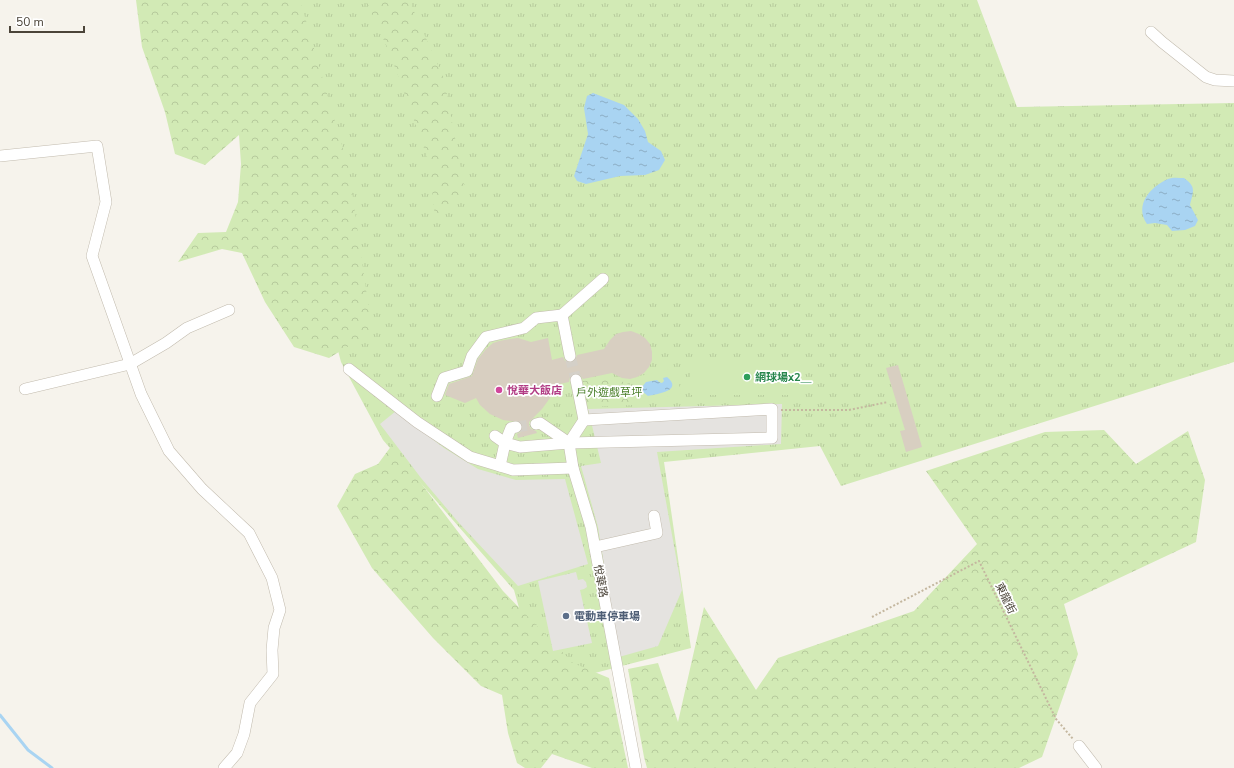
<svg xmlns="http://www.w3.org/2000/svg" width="1234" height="768" viewBox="0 0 1234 768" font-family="'Nunito Sans','Noto Sans TC',sans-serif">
<defs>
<pattern id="grass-tufts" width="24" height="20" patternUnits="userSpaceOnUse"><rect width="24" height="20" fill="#d2eab5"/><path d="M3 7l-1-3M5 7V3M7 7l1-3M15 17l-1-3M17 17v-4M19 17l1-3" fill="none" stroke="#b6ca9c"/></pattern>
<pattern id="forest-crowns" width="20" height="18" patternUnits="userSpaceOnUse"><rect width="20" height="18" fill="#d2eab5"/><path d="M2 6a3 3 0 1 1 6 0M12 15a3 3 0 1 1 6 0" fill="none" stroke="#b6ca9c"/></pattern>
<pattern id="water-ripples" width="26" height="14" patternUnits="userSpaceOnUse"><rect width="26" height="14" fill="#a9d4f2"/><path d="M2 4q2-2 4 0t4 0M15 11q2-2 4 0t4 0" fill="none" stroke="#8caec5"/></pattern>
</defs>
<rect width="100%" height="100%" fill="#f6f3ec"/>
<path fill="url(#grass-tufts)" d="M246,0H977L1017,107L1234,103V362L841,486L820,446L664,462L691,648L541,687L514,590L383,440L341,362Z"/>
<g fill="url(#forest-crowns)">
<path d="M136,0H300L349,170L372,332L329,358L294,347L265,302L242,253L222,249L178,262L198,233L226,232L238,202L241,164L239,135L205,165L175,154L165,112L142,47Z"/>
<path d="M365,0H409L444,79L466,196L435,218L429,162L389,51Z"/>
<path d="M611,377L631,385L635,405L586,407L583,381Z"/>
<path d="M1104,430L1136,464L1188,431L1205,480L1196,542L1064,604L1078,654L1042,757L1019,768H647L644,757L628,669L658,663L678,722L704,607L756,690L778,658L914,611L977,544L926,471L1045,432Z"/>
<path d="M392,445L503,591L573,663L609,678L628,768H592L552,754L541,768H525L517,763L508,733L502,695L481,686L433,638L372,568L337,506L355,474L378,464Z"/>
</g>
<g fill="#d2eab5">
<rect x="690" y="359" width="114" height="36"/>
<path d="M676,368L681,394L640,403L635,377Z"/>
</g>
<g fill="#e5e3e0">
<path d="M782,404L781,444L657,452L682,590L658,646L619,657L598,527L581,466L601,463L588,409Z"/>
<path d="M396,411L444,448L478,469L516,480L565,479L588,564L518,586L459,523L421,478L380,424Z"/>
<path d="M576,572L578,580L583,579L586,582L587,587L584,589L580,590L592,643L553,651L538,581Z"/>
</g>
<g fill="url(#water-ripples)">
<path d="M593,93L624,105L638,119L645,131L648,142L661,151L665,160L659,170L645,175L620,176L586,184L577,181L574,176L588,134L584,108L587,96Z"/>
<path d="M1184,178C1197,187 1193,192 1190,205L1198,220L1195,226L1185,230L1172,231L1167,225L1155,223L1147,224C1134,205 1150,187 1168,179C1173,177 1179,178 1184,178Z"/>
<path d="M667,377C684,391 656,394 648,396L643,392L642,387L646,382L657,380L659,382L662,383L664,381L663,378Z"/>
</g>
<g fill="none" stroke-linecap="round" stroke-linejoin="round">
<path stroke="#a9d4f2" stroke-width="3" d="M0,715L28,750L52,768"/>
</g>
<g fill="#d8cfc1">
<path d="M631,331L639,334L645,338L650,344L652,352V360L649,367L644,373L637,377L630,379L622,378L612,373L583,379L579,374L575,373L572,375L570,377L569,382L555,385L550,398L542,409L529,422V425L531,429L536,431L537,433L518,438L517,434L521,432L523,426L521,423L519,421H510L503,420L490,414L480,405L476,398L465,403L445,395L449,384L472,376L478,359L486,349L493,343L499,341L510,339L518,338L531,342L548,338L552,360L563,357L565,361L571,363L575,361L577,355L604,349L610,340L616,334L623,332Z"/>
<path d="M898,365L922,447L906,452L900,431L905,430L886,368Z"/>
</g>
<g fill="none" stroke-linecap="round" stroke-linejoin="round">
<g stroke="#d4d0c8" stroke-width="11" stroke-dasharray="11 5.5" stroke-linecap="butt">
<path d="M570,356L576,380"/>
<path d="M516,427L536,424"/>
</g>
<g stroke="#c2bbae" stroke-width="12">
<g id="minor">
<path d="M1151,32L1162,42L1206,77L1215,80L1234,81"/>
<path d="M0,156L97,146L106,202L92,256L141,394L169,451L202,489L249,533L272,578L280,610L274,628L272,650L273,674L250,703L244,734L237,753L224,768"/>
<path d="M562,315L603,279"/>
<path d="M349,369L417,422L470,457L513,470L573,468"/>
<path d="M25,389L130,364L166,343L187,328L229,310"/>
<path d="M437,396L444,378L467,371L472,356L486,337L524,328L536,318L562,315L570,356"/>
<path d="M536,424L540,423L569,443L772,438V409L584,420"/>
<path d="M495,436L505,443L520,447L569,443L584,420L576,380"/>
<path d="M569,443L573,468L591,527L636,768"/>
<path d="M500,466L505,443L511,428L516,427"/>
<path d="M595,547L657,533L654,516"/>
<path d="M1079,746L1096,768"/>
</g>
</g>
<g stroke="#c4b79f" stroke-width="2" stroke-dasharray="2 2" stroke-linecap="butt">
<path d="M781,410H849L888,402"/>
<path d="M872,617L979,561L1056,719L1073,739"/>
</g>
<use href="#minor" stroke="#fff" stroke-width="11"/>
</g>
<circle fill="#2e9e5b" stroke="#fff" stroke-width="1.5" cx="747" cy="377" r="4"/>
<circle fill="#d1479c" stroke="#fff" stroke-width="1.5" cx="499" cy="390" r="4"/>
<circle fill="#5c6f8a" stroke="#fff" stroke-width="1.5" cx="566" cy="616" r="4"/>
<g text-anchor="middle" stroke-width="3.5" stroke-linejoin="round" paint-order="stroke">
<g font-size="11" font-weight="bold" fill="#27864d" stroke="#fff" text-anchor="start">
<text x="755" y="381">網球場x2＿</text>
</g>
<g font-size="11" font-weight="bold" fill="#b23c85" stroke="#fff" text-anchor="start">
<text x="507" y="394">悅華大飯店</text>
</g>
<g font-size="11" fill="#4a7f2a" stroke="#fff">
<text x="609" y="396">戶外遊戲草坪</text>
</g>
<g font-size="11" fill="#4b4439" stroke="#fff">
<text transform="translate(601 581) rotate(79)" y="4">悅華路</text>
<text transform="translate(1006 598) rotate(64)" y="4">東龍街</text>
</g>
<g font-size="11" font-weight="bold" fill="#4e5e75" stroke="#fff" text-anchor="start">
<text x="574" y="620">電動車停車場</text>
</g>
</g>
<path d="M10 26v6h74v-6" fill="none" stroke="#4b4439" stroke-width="2"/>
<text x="16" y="26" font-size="12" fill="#4b4439" stroke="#ffffff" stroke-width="3" paint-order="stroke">50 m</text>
</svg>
